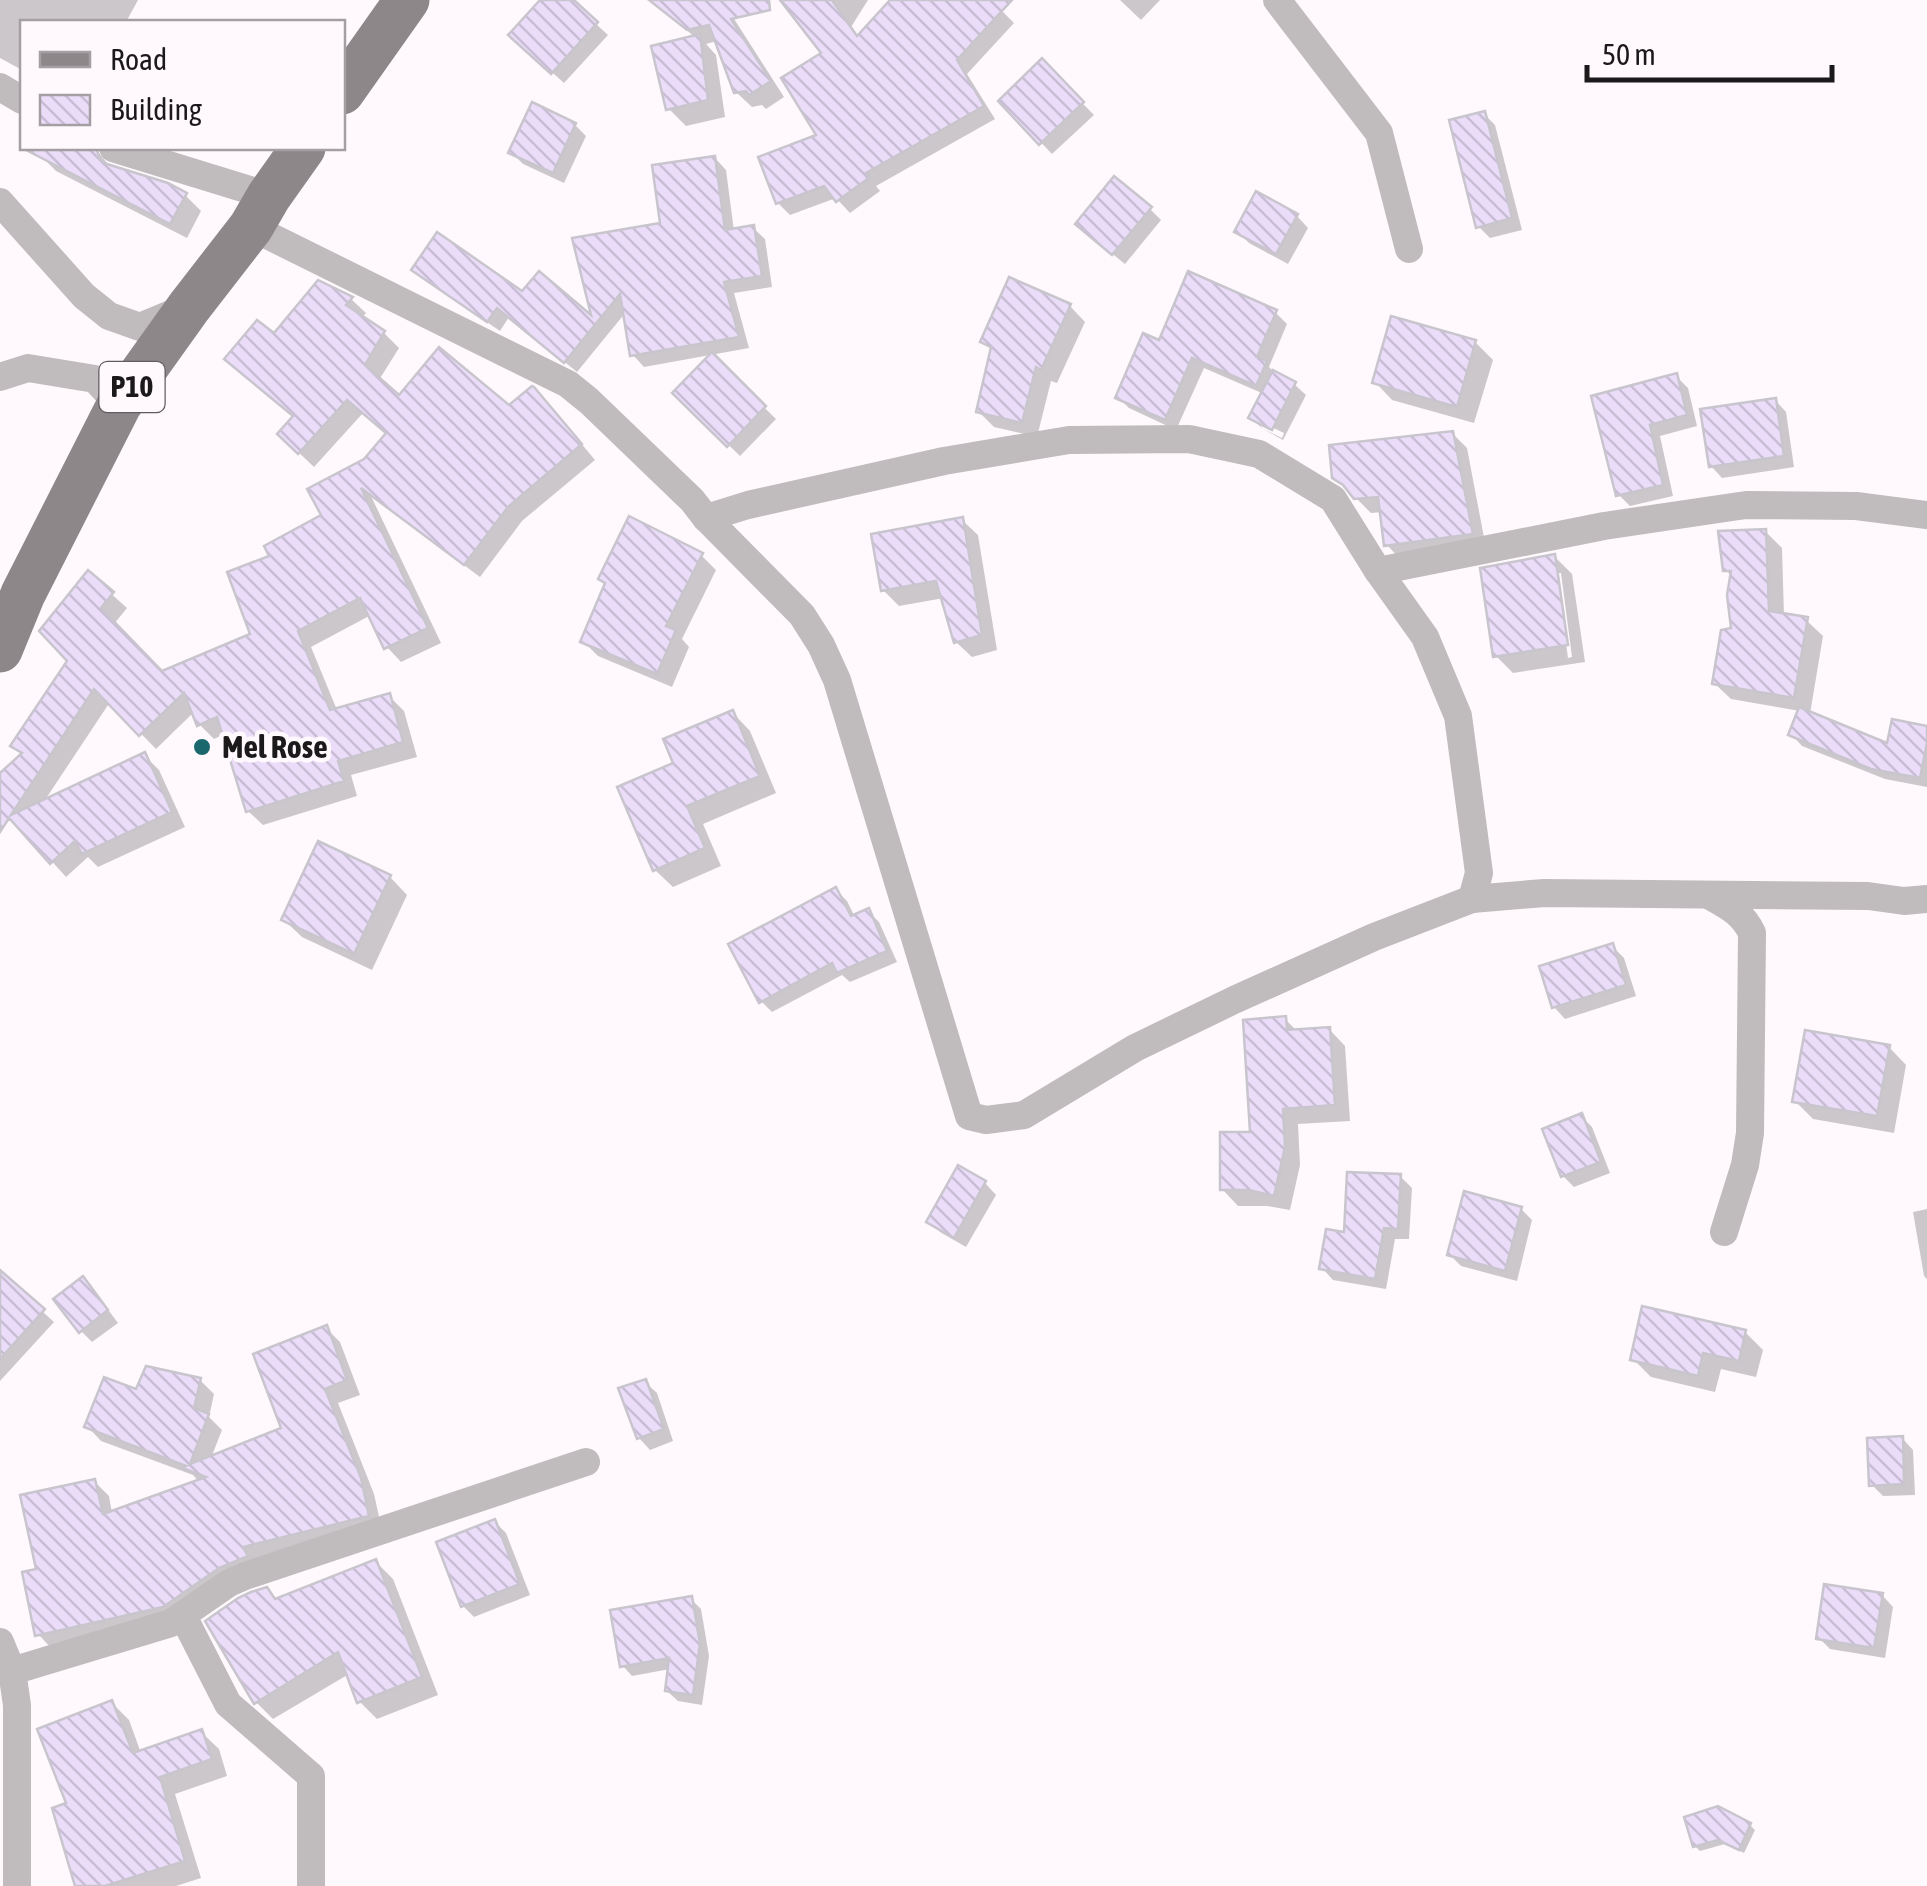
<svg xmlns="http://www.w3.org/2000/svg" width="1927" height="1886" viewBox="0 0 1927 1886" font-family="'Asap Condensed',sans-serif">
<defs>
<pattern id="building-back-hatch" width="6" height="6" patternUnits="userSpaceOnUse" patternTransform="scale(2.5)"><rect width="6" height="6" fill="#ebddfa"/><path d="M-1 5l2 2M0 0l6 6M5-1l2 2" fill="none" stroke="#c9bdd6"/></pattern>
</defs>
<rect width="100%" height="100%" fill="#fff9fe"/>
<g fill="#0003" fill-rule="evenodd">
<path d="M0,0H138L126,22H22V70L0,58Z"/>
<path d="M543,0H570L608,35L564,83L523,46Z"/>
<path d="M650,0H722L784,97L766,109L762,105L752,107L736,92L717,41L706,44L716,55L725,117L686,126L668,108L696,38Z"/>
<path d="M783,0H868L831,59L836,63L893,0H991L1014,23L967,74L995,119L876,186L880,191L850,213L836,198L790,215L778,203L820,136L825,53Z"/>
<path d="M1120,0H1160L1141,20Z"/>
<path d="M1042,62L1094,115L1052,154L1001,101Z"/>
<path d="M1484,114L1495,125L1522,230L1490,238L1479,227Z"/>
<path d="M575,125L586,136L564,183L523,164L511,152Z"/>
<path d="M44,148H101L98,152L112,169L185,195L201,211L187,238L56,171L40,155Z"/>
<path d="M715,158L726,170L734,231L753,228L765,239L772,287L734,293L749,348L644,367L633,355L626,312L577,372L509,317L500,331L426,281L414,269L523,294L596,322L662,225Z"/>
<path d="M1150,209L1161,220L1125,264L1089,235Z"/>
<path d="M1297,216L1308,228L1288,264L1249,243L1237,231Z"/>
<path d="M319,283L351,299L366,313L361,319L384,333L399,348L379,380L400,399L509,408L549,405L595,460L522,521L480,577L371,496L441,643L401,662L387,647L371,615L311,647L337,710L389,696L404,711L417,757L351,775L357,796L263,825L248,811L225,734L214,739L199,724L194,712L156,749L110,702L43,803L144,755L159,770L185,827L98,867L88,857L66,877L0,804V776L23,755L14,745L70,661L88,573L127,608L114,624L162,674L253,636L272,557L324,516L388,434L363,413L314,467L295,449V417L274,337Z"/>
<path d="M1070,306L1085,322L1057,383L1051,381L1037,437L994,427L978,411L993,351L983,341Z"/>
<path d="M1276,313L1287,324L1269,367L1278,375L1294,384L1306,395L1283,440L1263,429L1251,418L1264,394L1204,368L1176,430L1129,408L1118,397L1160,343ZM1261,422L1284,433L1282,438L1261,428Z"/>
<path d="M1475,342L1493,360L1474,423L1392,400L1375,382Z"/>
<path d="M712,356L776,419L740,456L675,393Z"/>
<path d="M1676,376L1688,388L1697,426L1660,436L1673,496L1630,506L1619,495L1594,398Z"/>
<path d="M1775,400L1786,412L1794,467L1722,478L1711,466Z"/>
<path d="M1452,433L1467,448L1486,548L1401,560L1387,545L1383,512L1371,513L1335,477Z"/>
<path d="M962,520L978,535L997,650L972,657L956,642L944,598L899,606L883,590Z"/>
<path d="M1765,531L1782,548L1784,616L1806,620L1823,636L1810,714L1889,747L1927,728V787L1885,779L1802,746L1791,734L1800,711L1731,699L1714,683L1734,630L1732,577L1726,570Z"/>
<path d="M701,555L716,570L682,639L689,647L672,687L598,656L583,641Z"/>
<path d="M1554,556L1572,574L1585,662L1513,673L1496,656ZM1556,573H1561L1572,657L1568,658Z"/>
<path d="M733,713L750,731L776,793L703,824L721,866L673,887L655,870L676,764Z"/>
<path d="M390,877L407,895L372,970L302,937L284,920Z"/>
<path d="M836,890L847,901L855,917L868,911L879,922L897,962L850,982L842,975L772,1012L761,1001Z"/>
<path d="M1612,946L1624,958L1636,996L1565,1019L1554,1007Z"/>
<path d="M1285,1019L1298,1032L1329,1029L1345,1046L1350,1121L1298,1124L1300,1165L1290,1210L1267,1206H1238L1222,1189L1253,1135Z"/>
<path d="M1889,1047L1906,1065L1894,1133L1813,1119L1795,1101Z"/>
<path d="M1581,1116L1592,1127L1610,1173L1574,1187L1563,1176Z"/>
<path d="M1400,1176L1412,1188L1409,1239H1395L1386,1289L1333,1280L1322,1268L1347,1235Z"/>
<path d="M985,1183L996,1195L966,1247L940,1232L929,1221Z"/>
<path d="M1521,1209L1532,1220L1517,1281L1461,1266L1450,1255Z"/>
<path d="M1927,1209V1279L1924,1276L1913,1212Z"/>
<path d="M0,1273L54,1322L0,1381Z"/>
<path d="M94,1291L118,1323L92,1342L81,1331Z"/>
<path d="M326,1328L340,1342L360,1395L338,1403L374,1494L382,1530L178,1620L52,1649L38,1634V1571L95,1482L109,1496L112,1513L199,1482L193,1475L101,1441L87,1426L137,1393L200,1380L214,1394L209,1417L222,1430L211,1458L284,1429Z"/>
<path d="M1745,1332L1763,1350L1756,1377L1721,1369L1715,1392L1651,1377L1633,1359Z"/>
<path d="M645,1382L657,1393L673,1441L650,1450L639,1438Z"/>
<path d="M1902,1438L1913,1450L1915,1495L1883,1496L1872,1485Z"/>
<path d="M495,1522L506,1533L530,1595L474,1617L463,1606Z"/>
<path d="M376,1562L393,1579L438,1695L377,1719L359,1701L349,1674L273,1719L256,1702L266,1590L277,1601Z"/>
<path d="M1882,1595L1893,1607L1885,1658L1830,1649L1819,1638Z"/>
<path d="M691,1599L701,1609L709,1656L702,1705L678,1701L667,1691L670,1669L632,1676L622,1665Z"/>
<path d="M112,1703L129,1720L141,1753L201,1732L219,1749L227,1776L175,1794L201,1878L176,1886H78L69,1805Z"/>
<path d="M1750,1825L1755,1830L1744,1853L1725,1844L1700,1851L1695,1846Z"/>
</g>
<g fill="url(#building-back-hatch)" stroke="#c8c5cd" stroke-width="2.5">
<path d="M540,0H574L598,22L551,74L508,35Z"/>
<path d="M649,0H769L770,10L731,19L771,81L749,95L746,91L734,93L709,25L687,30Z"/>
<path d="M780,0H832L857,36L890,0H1012L957,60L984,106L866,173L870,177L836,202L824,186L776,204L758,157L816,135L781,78L821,53Z"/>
<path d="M700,34L708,100L666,110L651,46Z"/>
<path d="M1042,58L1084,102L1039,145L998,101Z"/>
<path d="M532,102L576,123L553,173L508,153Z"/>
<path d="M1485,111L1512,218L1476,228L1449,120Z"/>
<path d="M22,148H96L100,159L107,164L168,183L187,193L170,224Z"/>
<path d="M715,156L725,230L754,225L762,276L724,282L739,337L630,356L620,294L564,363L497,308L487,322L411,270L437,232L522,291L539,271L591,315L572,238L660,223L652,165Z"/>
<path d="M1114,176L1152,207L1112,255L1075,224Z"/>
<path d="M1256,191L1298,214L1276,254L1234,232Z"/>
<path d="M1188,271L1277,310L1257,357L1267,361L1256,386L1192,358L1165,420L1115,398L1143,333L1159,340Z"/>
<path d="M1009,277L1071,304L1041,370L1036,367L1022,423L976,412L991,347L980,342Z"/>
<path d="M318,280L353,297L346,305L385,331L365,365L399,395L439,347L509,405L532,386L534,387L582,444L508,507L464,565L361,488L428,628L384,649L360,598L298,631L330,710L390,693L403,742L338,761L344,781L246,812L217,717L197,726L184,693L139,736L94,689L11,815L145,752L172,812L82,854L75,841L50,864L9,818L0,832V773L22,753L10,746L67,661L39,631L88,570L114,592L101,608L162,671L250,634L227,572L269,556L264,546L321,515L307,489L364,459L386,433L347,400L298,454L277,434L293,416L224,359L257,320L274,333Z"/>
<path d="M1391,316L1476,340L1457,407L1372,383Z"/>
<path d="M712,352L766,406L727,447L672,393Z"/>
<path d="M1273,370L1296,382L1272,430L1248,418Z"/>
<path d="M1677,373L1687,415L1650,425L1663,485L1616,496L1591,396Z"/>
<path d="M1776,398L1784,456L1709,467L1700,409Z"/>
<path d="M1453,431L1473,534L1384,546L1378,497L1354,499L1343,485L1332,478L1329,445Z"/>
<path d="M629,516L703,553L666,626L676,630L657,674L580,642L605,583L598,579Z"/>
<path d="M963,517L982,635L954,643L936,581L881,591L871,534Z"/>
<path d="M1766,529L1769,611L1808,617L1794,698L1712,684L1721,630L1731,628L1727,595L1731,571H1723L1718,531Z"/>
<path d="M1555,554L1568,645L1493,657L1480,568Z"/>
<path d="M1799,707L1887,743L1892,719L1927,726V743L1920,778L1871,769L1788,735Z"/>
<path d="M733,710L760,776L687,806L705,848L653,871L617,787L673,763L663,739Z"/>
<path d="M318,841L391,875L354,954L281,920Z"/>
<path d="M836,887L851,916L869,908L887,951L837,973L832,963L759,1003L728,944Z"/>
<path d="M1613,943L1626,985L1552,1008L1539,966Z"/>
<path d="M1286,1016L1287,1030L1330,1027L1335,1105L1283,1109L1285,1147L1274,1196L1249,1190H1220V1132H1250L1243,1020Z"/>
<path d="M1805,1030L1890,1045L1877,1116L1792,1102Z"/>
<path d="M1582,1113L1601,1162L1561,1177L1542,1129Z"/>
<path d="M958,1165L986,1181L954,1238L926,1222Z"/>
<path d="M1347,1172L1401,1174L1398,1229L1384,1228L1375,1279L1319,1269L1326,1229L1344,1232Z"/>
<path d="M1464,1191L1522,1207L1505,1271L1447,1255Z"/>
<path d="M0,1270L45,1309L0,1359Z"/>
<path d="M83,1276L108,1310L79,1333L53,1299Z"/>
<path d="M1642,1306L1746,1330L1739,1361L1703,1353L1698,1376L1630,1360Z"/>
<path d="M327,1325L347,1380L325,1389L361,1478L369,1516L243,1547L248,1556L219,1568L163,1607L35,1636L22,1572L36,1569L20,1495L95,1479L103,1514L206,1477L182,1468L186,1466L84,1427L104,1377L136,1389L146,1366L201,1378L194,1408L209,1414L190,1464L281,1428L253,1354Z"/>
<path d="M646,1379L664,1429L637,1439L618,1388Z"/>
<path d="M1903,1436L1904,1484L1869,1486L1867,1438Z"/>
<path d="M495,1519L520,1584L461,1607L436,1542Z"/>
<path d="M376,1559L422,1677L357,1703L338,1652L254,1704L205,1621L238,1598L251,1592L267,1587L275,1599Z"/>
<path d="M1824,1584L1883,1593L1874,1648L1816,1639Z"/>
<path d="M692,1596L700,1644L693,1695L665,1691L669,1658L620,1667L610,1610Z"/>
<path d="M112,1700L133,1753L202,1729L212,1759L160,1777L185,1861L105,1886H75L52,1808L66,1803L37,1729Z"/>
<path d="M1718,1806L1751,1823L1739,1850L1718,1840L1693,1847L1684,1817Z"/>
</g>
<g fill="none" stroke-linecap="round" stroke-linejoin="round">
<g stroke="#c0bcbd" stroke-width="28">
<path d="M1277,0L1379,133L1409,249"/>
<path d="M0,87L22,100"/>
<path d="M113,148L269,196"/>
<path d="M0,202L84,296L109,316L140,327L183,309"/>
<path d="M251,227L568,384L589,401L692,500L706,518L802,615L821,645L837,680L969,1116L986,1120L1024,1115L1135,1048L1234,1000L1374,937L1472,899L1544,893L1868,896L1904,901L1927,899"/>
<path d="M0,377L28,368L95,379L119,405"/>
<path d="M706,518L748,505L944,461L1069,440L1189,439L1259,454L1333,499L1378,571L1425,637L1458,716L1479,873L1472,899"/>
<path d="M1378,571L1604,526L1746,505L1856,506L1927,515"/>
<path d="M1712,897C1730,907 1743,914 1752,933L1750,1133L1745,1165L1724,1232"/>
<path d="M183,1616L228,1704L311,1776V1886"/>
<path d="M0,1642L12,1671L17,1705V1886"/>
<path d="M12,1671L171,1623L229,1583L245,1576L586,1462"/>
</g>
<g stroke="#8e8789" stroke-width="45">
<path d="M342,92L407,0"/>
<path d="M0,650L23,594L119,405L189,307L251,227L269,196L303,148"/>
</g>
</g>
<circle fill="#1a676e" stroke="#fff9fe" stroke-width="4" cx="202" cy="747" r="10"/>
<g text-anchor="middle" stroke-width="9" stroke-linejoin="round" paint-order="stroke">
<rect fill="#fff9fe" stroke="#605c5f" stroke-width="2.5" x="99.5" y="362" width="65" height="50" rx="8"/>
<g font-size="30" font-weight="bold" fill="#1c191b">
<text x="132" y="397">P10</text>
</g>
<g font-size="32" font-weight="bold" fill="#1c191b" stroke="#fff9fe" text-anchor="start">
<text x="222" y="758">Mel Rose</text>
</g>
</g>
<rect x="20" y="20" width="325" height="130" fill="#fff9fe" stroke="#a49fa3" stroke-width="2.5"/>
<rect x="40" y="52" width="50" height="15" fill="#8e8789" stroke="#a49fa3" stroke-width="2.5"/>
<text x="110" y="70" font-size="30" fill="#1c191b">Road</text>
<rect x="40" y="95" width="50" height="30" fill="url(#building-back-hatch)" stroke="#a49fa3" stroke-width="2.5"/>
<text x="110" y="120" font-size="30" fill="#1c191b">Building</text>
<path d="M1587 65v15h245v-15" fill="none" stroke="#1c191b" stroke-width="5"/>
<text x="1602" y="65" font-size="30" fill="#1c191b" stroke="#fff9fe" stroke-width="8" paint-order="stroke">50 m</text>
</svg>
